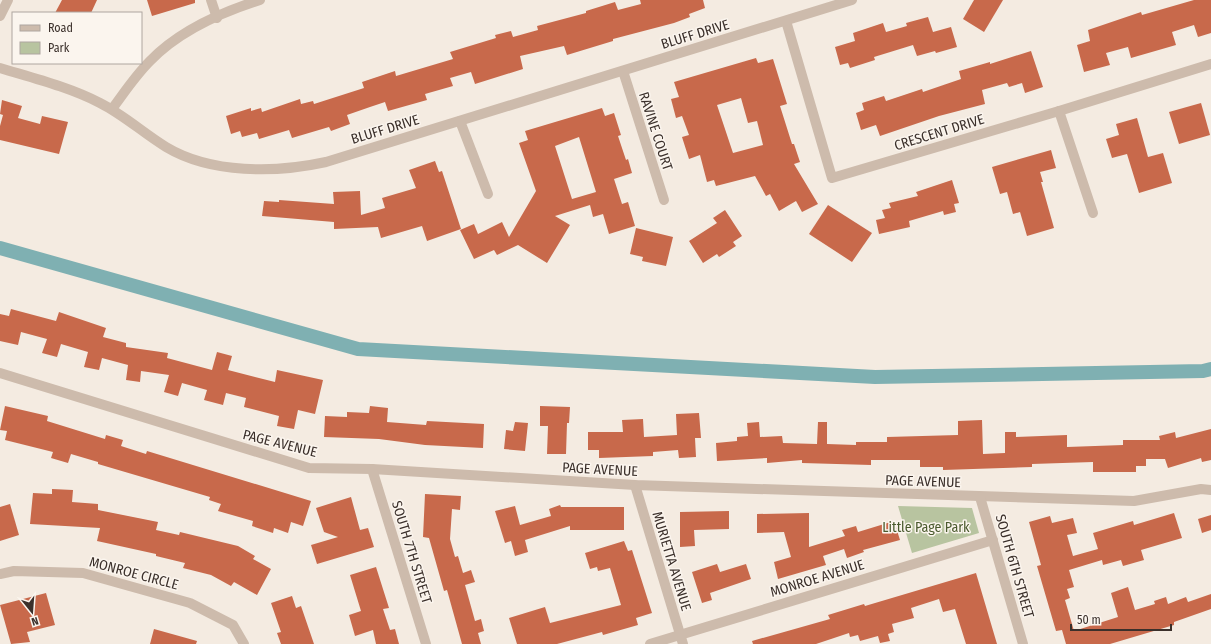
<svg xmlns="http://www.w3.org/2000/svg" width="1211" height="644" viewBox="0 0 1211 644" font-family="'Fira Sans Condensed',sans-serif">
<rect width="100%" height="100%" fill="#f4ebe1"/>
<path fill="#b8c4a0" d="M898,506L972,508L979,533L912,553Z"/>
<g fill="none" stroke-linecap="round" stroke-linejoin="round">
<path stroke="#7fb0b2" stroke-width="14" d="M0,248L358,349L875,377L1203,371L1211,369"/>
</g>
<g fill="#c8694b" fill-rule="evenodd">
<path d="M62,0H97L91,13H55Z"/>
<path d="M147,0H195V3L152,16Z"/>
<path d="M640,0H703L705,8L689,14L690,17L674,23L613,39V41L567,55L564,46L520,56L523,69L475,84L471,72L450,78L453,86L425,94L427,100L388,111L385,102L370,107L347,115L350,124L331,131L329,127L292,138L289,130L259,139L257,133L242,137L240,131L231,134L226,116L251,108V111L261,108L262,112L300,99L301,104L313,101L314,104L364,88L362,82L395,71L396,76L453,59L450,52L496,38L495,35L511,31L513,37L538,30L537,26L586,13V11L615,2L618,10L641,4Z"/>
<path d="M974,0H1003L984,32L963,19Z"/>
<path d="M1194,0H1211V33L1198,37L1194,25L1172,32L1176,45L1131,58L1128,47L1106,53L1110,65L1084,72L1077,45L1090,41L1088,30L1141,12L1142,15Z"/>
<path d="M928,17L933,32L951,27L957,47L936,53L935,51L917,56L913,45L874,57L875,60L850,68L848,63L840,65L835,47L855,41L853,33L883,23L886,32L907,26L906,23Z"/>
<path d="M1031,51L1043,87L1025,93L1022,83L1009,87L1007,83L982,90L985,104L939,116L880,136L876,125L861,130L856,113L864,110L862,103L884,96L886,101L922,89L923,92L961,79L959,71L990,62V64Z"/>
<path d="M756,58L758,63L773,59L787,104L780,106L792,144H794L800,162L794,164L818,204L802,212L796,201L779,211L770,194L766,196L755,176L716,186L714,180L707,182L700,155L689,159L682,137L689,135L682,116L676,118L671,99L679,97L674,82ZM741,98L748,123L757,121L763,145L733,153L717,105Z"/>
<path d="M2,100L22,106L18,118L40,124L42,116L68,122L59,154L0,140V126L3,115L0,114Z"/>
<path d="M1201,103L1210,135L1179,144L1169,112Z"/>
<path d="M602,108L605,116L614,113L621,135L618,136L626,160L628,159L632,173L614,179L622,204L628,202L635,226L609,234L603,214L593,217L590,205L555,216L570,225L547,263L518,245L497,255L494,250L474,259L460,230L474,224L478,234L502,222L509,237L536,191L519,143L528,140L525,131ZM579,137L596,192L572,199L555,146Z"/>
<path d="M1137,118L1148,157L1163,153L1172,183L1139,193L1127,154L1112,158L1106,139L1119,135L1116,124Z"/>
<path d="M1051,150L1056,168L1040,172L1043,182H1041L1054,228L1027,236L1020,212L1013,214L1007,192L1000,194L992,167Z"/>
<path d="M435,161L439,172L442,171L461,229L427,241L422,226L381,238L378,227L334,229V222L262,216L264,201L279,202V200L334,204L333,192L360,191L361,215L385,208L382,198L416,188L409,170Z"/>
<path d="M952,180L959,203L954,204L956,212L944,215L943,211L909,221L910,227L879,234L876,220L885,218L882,210L891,208L889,203L918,196L916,192Z"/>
<path d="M828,205L872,233L852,262L809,234Z"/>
<path d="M725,210L742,236L733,242L736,246L719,257L717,254L703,263L689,241L717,223L713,218Z"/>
<path d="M636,228L673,237L666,266L642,261L643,257L630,254Z"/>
<path d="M11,309L56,321L59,312L106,328L103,337L126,343V347L168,353L167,358L212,370L217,352L232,356L228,370L275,382L277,370L323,380L315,414L298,410L294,429L277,426L279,416L244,407L246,398L226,393L223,405L204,400L207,390L182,383L178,396L164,392L169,375L141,371L140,382L126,380L128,365L102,358L99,370L84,367L88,352L61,344L57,357L42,353L47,339L21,332L18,345L0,341V314L9,316Z"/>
<path d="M5,406L48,416L47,421L105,439L106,435L123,440L121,446L146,454L147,451L311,501L303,526L291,522L288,533L274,528L273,533L252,526L253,521L218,511L221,504L209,500L210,497L98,464V462L71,454L68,463L51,458L53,452L5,440L7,431L0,430Z"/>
<path d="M370,406L388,408L387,422L426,425L427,421L484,424L483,448L425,445L379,439L324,437L325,416L347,417V412L369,413Z"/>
<path d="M540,406L570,407L569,423H567L566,454H547L548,426H540Z"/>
<path d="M699,413L701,438H695L696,457L679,458L678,450L653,452V456L599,458V450H588V432H623L622,420L643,419L644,437L677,435L676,414Z"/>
<path d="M982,420L983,454L1005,453V432H1016V437L1067,435V447L1123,445V440H1160L1159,436L1175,432L1176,438L1211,429V460L1202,462L1201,458L1168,468L1165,459H1146V466H1136V472H1093V462L1032,464V467L943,470V467H920V460H871V465L802,463V460L767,463V458L717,461L716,443L737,441V437L748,436L747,423L759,422L760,437L782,436L783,443L817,444L818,422H827V444L856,445V442H887V437L958,435V421Z"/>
<path d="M515,422L528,423L525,451L504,449L506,430L513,431Z"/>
<path d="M52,489L73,490L72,502L98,504V510L158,522L156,530L179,535L180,532L238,546L255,556L253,559L271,569L257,595L234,582L231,586L211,575L183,568L185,563L156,556V554L97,541L100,528L30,524L33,493L52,494Z"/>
<path d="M425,494L461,496L460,510L452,509L450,539L455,557L458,556L463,573L471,570L475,582L465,585L475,621L481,619L484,631L478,633L481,644H462L447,590L444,591L429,538L423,537Z"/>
<path d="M351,497L360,530L368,528L374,547L317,564L311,545L338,537L324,532L316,508Z"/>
<path d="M10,504L19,535L0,541V507Z"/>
<path d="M560,505L561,507H624V530H570V526L525,540L528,552L515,556L511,541L505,543L495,511L515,506L520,525L551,516L549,509Z"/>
<path d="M729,511V529L694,530L695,546L680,547V512Z"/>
<path d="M809,513V547L845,536L842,530L856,526L858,532L894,521L900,540L863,550L864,552L847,558L844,549L823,556L826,565L778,579L774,562L791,557L784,532L757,533V514Z"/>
<path d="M1174,513L1182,538L1141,550L1144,560L1123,566L1121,560L1103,565L1102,560L1069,570L1074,587L1067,589L1070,598L1065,600L1074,631L1118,617L1111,593L1128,587L1135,610L1155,604L1154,601L1166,597L1168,604L1186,597L1188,602L1211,594V609L1174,622V625L1110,644H1066L1062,630L1056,631L1037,566L1041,565L1029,522L1050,516L1052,523L1073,518L1077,533L1067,535L1073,556L1098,549L1093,533L1133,521L1134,525Z"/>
<path d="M1211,515V530L1202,533L1198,519Z"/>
<path d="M624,541L628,551L632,550L652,613L636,618L638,625L603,635L602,632L557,644H517L509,618L545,607L550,623L621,605L610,568L598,571L597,567L590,569L585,553Z"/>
<path d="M717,564L720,572L746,564L751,579L710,593L712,600L702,603L692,572Z"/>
<path d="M376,567L389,608L383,609L390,630L395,629L399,644H376L373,630L355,636L349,615L361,611L350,575Z"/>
<path d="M976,573L997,644H966L955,609L943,612L939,599L911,608L914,618L892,624L894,632L888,634L890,641L880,643L878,636L860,641L858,635L850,637L849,633L816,644H753L752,641L830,619L828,615L864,604L865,606Z"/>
<path d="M46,593L55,625L27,632L30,642L11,644L0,605Z"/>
<path d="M292,596L296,608L301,606L314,644H281L277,633L281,632L271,603Z"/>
<path d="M154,629L197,641L196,644H150Z"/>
</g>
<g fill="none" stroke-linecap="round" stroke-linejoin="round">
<g stroke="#cdbbac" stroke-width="10">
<path d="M211,0L217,18"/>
<path d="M0,16L8,0"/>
<path d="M786,21L832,178L1059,111L1211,64"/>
<path d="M0,68C33,78 69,87 100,103C124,115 143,133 166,147C211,174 276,173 326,162L852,0"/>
<path d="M623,71L664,200"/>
<path d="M112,109C124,93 135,76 150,61C178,32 222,12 260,0"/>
<path d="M1059,111L1093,213"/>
<path d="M460,121L488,194"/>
<path d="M0,373L309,468L372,469L635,485L1134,501L1201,489L1211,490"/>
<path d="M372,469L426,644"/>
<path d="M635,485L683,644"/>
<path d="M980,497L1023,644"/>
<path d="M0,574L14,571L83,573L190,603L233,625L244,644"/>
<path d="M650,644L993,540"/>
</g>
</g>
<g text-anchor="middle" stroke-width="3" stroke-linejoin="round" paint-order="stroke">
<g font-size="14" fill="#3b302b" stroke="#fbf5ee">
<text transform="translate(695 34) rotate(-17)" y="5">BLUFF DRIVE</text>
<text transform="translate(385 129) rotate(-17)" y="5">BLUFF DRIVE</text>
<text transform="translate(656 131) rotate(72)" y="5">RAVINE COURT</text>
<text transform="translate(939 132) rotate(-17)" y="5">CRESCENT DRIVE</text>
<text transform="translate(280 443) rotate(14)" y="5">PAGE AVENUE</text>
<text transform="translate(600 469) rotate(3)" y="5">PAGE AVENUE</text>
<text transform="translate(923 481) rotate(2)" y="5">PAGE AVENUE</text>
<text transform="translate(412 552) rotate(73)" y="5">SOUTH 7TH STREET</text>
<text transform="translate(672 561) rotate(73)" y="5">MURIETTA AVENUE</text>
<text transform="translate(1015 566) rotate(74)" y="5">SOUTH 6TH STREET</text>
<text transform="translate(134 573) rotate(15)" y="5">MONROE CIRCLE</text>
<text transform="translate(817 578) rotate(-17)" y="5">MONROE AVENUE</text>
</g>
<g font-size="14" fill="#4a5a2e" stroke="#fbf5ee">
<text x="926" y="532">Little Page Park</text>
</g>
</g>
<rect x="12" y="12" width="130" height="52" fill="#fbf5ee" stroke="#aea6a0"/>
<rect x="20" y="25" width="20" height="6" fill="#cdbbac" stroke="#aea6a0"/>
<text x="48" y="32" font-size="12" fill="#3b302b">Road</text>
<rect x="20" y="42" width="20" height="12" fill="#b8c4a0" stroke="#aea6a0"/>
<text x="48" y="52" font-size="12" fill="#3b302b">Park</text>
<g transform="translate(32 612) rotate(163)" stroke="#fbf5ee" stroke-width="3" paint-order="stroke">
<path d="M0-3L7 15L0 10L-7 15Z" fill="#3b302b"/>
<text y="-6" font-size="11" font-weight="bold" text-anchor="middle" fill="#3b302b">N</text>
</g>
<path d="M1071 624v6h100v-6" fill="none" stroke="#3b302b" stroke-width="2"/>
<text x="1077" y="624" font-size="12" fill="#3b302b" stroke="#fbf5ee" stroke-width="3" paint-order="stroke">50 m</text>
</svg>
